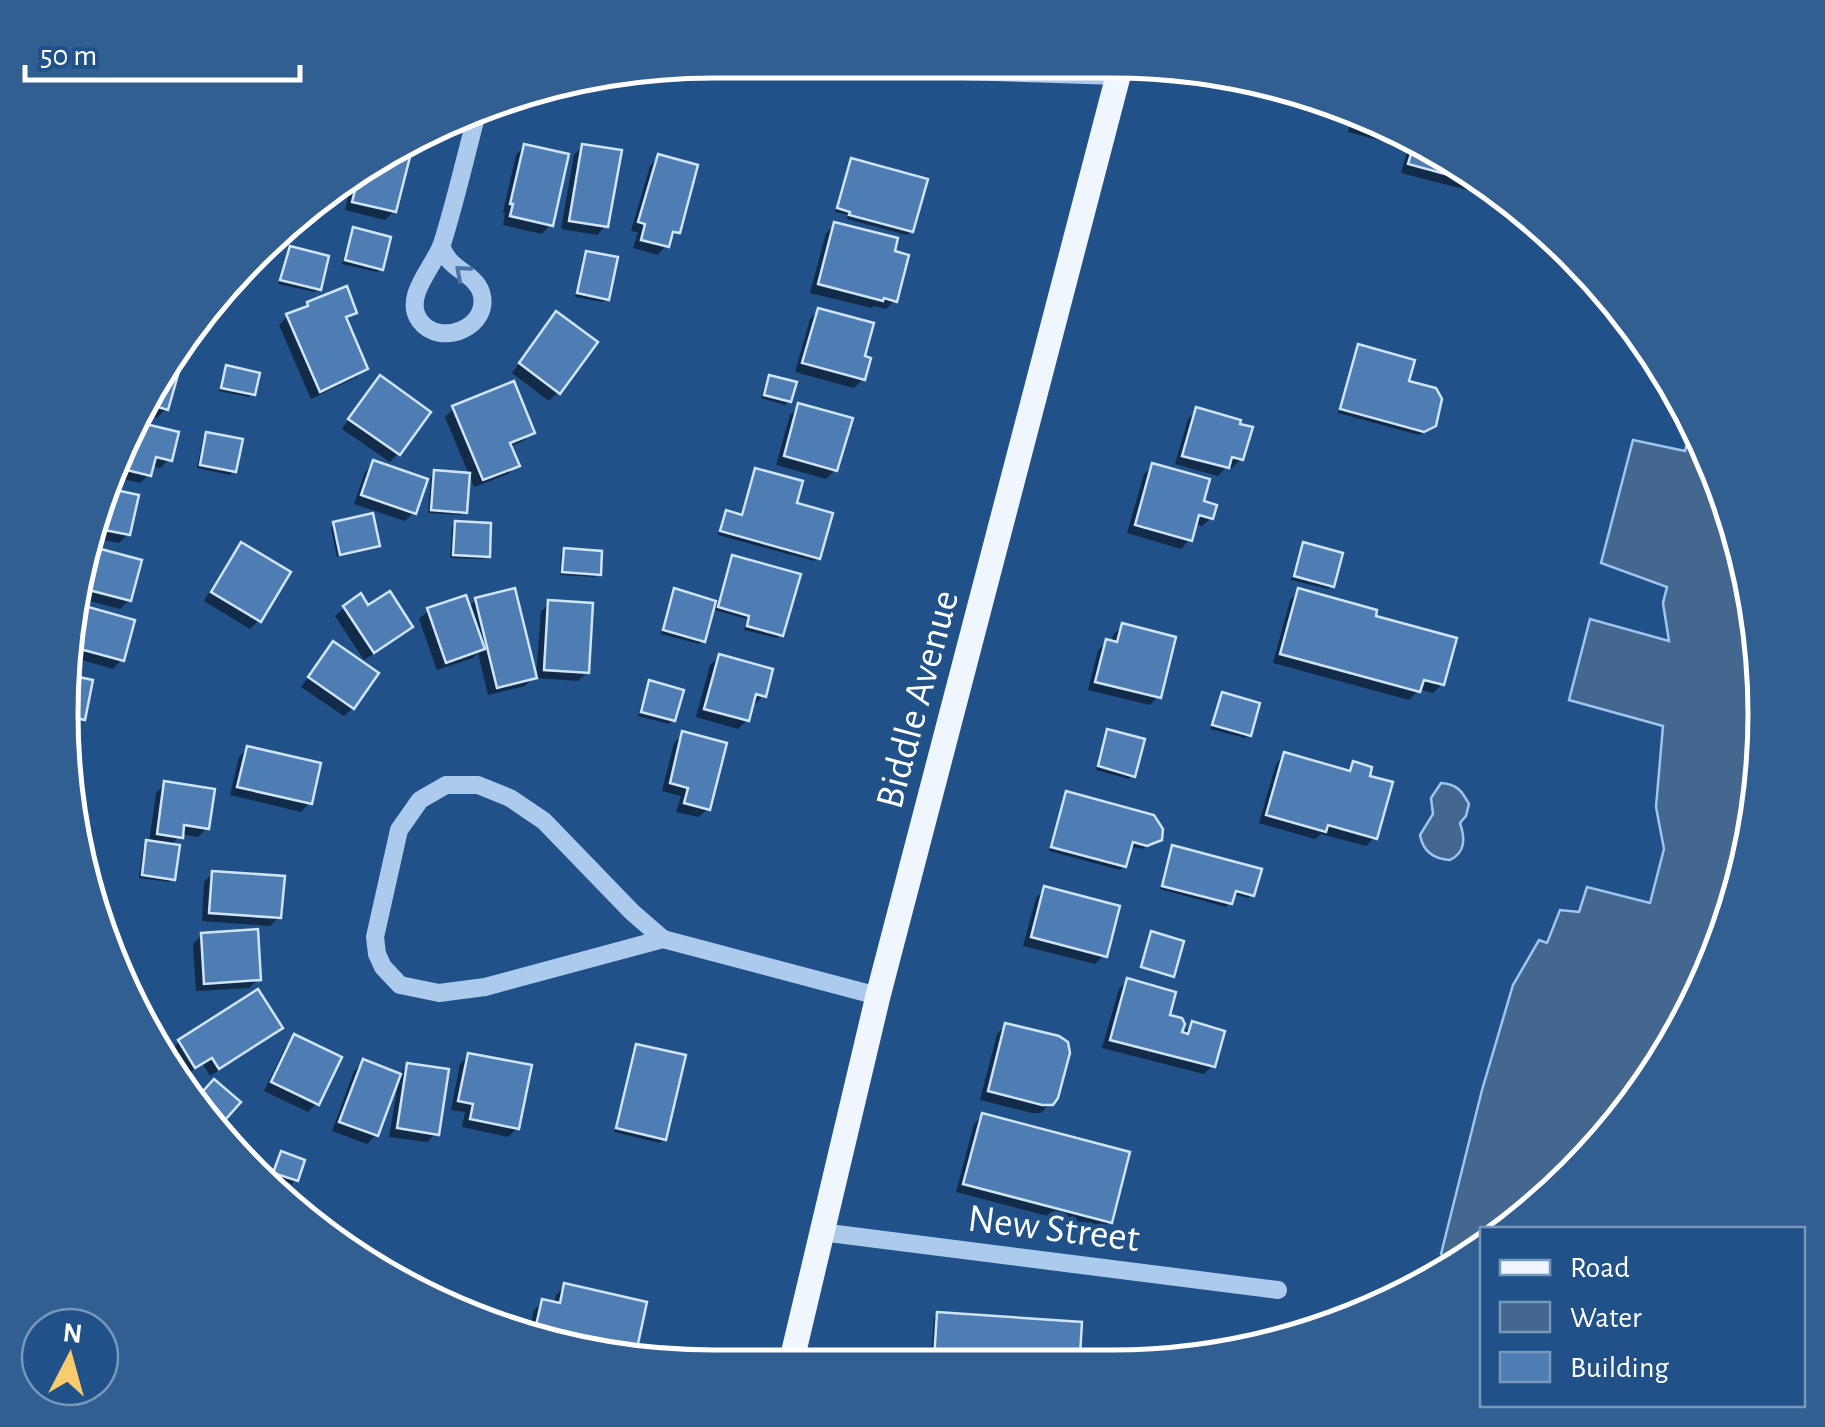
<svg xmlns="http://www.w3.org/2000/svg" width="1825" height="1427" viewBox="0 0 1825 1427" font-family="'Alegreya Sans',sans-serif">
<rect width="100%" height="100%" fill="#205189"/>
<g fill="#43678f" stroke="#9fc5ec" stroke-width="2.5">
<path d="M1693,420L1730,503L1759,628L1764,756L1743,882L1698,1002L1630,1111L1543,1204L1508,1229L1482,1230V1248L1456,1267L1441,1254L1482,1090L1513,985L1539,940L1547,943L1560,910L1579,912L1587,887L1650,903L1664,849L1656,807L1663,726L1569,700L1590,619L1669,641L1663,603L1667,587L1601,563L1633,440L1685,451Z"/>
<path d="M1441,783C1457,784 1462,791 1469,804L1466,816L1460,823C1465,838 1466,852 1450,860C1434,859 1423,852 1420,835L1433,814L1431,798Z"/>
</g>
<g fill="#0007">
<path d="M1353,112L1477,178L1476,181L1467,190L1401,173L1408,148L1348,132Z"/>
<path d="M404,141L394,211L385,220L345,210L354,172L386,148Z"/>
<path d="M524,146L550,225L542,234L503,225L505,213L503,212L516,155Z"/>
<path d="M583,146L606,226L597,235L561,229L574,155Z"/>
<path d="M658,157L677,232L658,255L633,248L638,232L631,231L650,166Z"/>
<path d="M852,161L911,231L907,235L847,219L848,215L835,212L848,165Z"/>
<path d="M327,194L323,207L315,216L303,212Z"/>
<path d="M835,224L892,253L895,300L886,309L874,306L872,308L810,293L826,233Z"/>
<path d="M353,230L381,269L377,272L342,264L350,234Z"/>
<path d="M291,249L319,288L315,292L278,284L287,252Z"/>
<path d="M586,253L607,298L603,302L575,297L583,257Z"/>
<path d="M308,304L354,312L345,322L365,368L357,377L311,399L279,325L288,316L301,311Z"/>
<path d="M819,310L863,379L854,388L795,372L810,319Z"/>
<path d="M548,323L558,392L549,401L512,373Z"/>
<path d="M1359,347L1429,429L1419,435L1338,413L1355,351Z"/>
<path d="M227,368L253,394L249,397L219,391L223,372Z"/>
<path d="M770,378L789,401L785,405L761,398L766,381Z"/>
<path d="M147,387L166,409L157,418L137,412Z"/>
<path d="M371,387L398,453L390,462L342,429Z"/>
<path d="M799,406L835,470L826,479L776,465L790,415Z"/>
<path d="M454,408L532,432L523,441L509,447L517,465L508,474L474,487L445,417Z"/>
<path d="M1197,410L1241,459L1232,468L1227,466L1218,476L1175,464L1188,419Z"/>
<path d="M132,423L169,460L160,468L151,466L149,475L140,483L111,476Z"/>
<path d="M207,435L234,471L230,475L197,468L203,438Z"/>
<path d="M374,463L414,512L405,521L354,504L365,472Z"/>
<path d="M1153,466L1201,503L1211,518L1202,526L1194,524L1189,540L1181,549L1127,533L1144,474Z"/>
<path d="M756,470L794,504L818,558L814,561L718,535L723,516L727,513L740,517L752,474Z"/>
<path d="M435,473L465,512L461,515L428,513L431,476Z"/>
<path d="M105,491L136,497L128,534L119,543L86,537Z"/>
<path d="M456,523L487,556L484,559L450,558L452,527Z"/>
<path d="M334,524L377,546L374,549L337,557L331,528Z"/>
<path d="M241,545L259,620L250,629L204,601L232,554Z"/>
<path d="M1303,545L1332,585L1328,589L1291,580L1300,549Z"/>
<path d="M82,547L129,600L120,609L75,597Z"/>
<path d="M565,551L598,573L595,577L560,575L561,554Z"/>
<path d="M732,557L781,635L777,638L744,630L747,619L711,609L703,641L699,644L661,634L671,595L675,591L717,604L729,561Z"/>
<path d="M1299,591L1442,684L1433,693L1419,689L1409,700L1273,663L1290,600Z"/>
<path d="M476,600L533,678L525,686L488,695L478,653L473,658L437,670L419,619L428,611L468,608Z"/>
<path d="M549,603L587,672L578,681L536,678L541,612Z"/>
<path d="M74,606L121,660L113,669L68,656Z"/>
<path d="M344,608H367L410,627L401,636L364,660L335,616Z"/>
<path d="M1122,626L1158,696L1150,705L1088,690L1098,650L1107,641L1111,643L1113,635Z"/>
<path d="M333,645L353,708L344,716L301,687Z"/>
<path d="M719,657L764,695L755,704L751,703L747,720L738,729L696,717L710,665Z"/>
<path d="M65,676L82,719L74,728L61,725L60,714Z"/>
<path d="M650,683L673,720L669,724L638,716L646,687Z"/>
<path d="M1223,695L1249,735L1245,738L1210,729L1219,698Z"/>
<path d="M1108,732L1133,775L1129,779L1096,770L1104,736Z"/>
<path d="M683,734L708,808L699,817L676,812L681,796L662,791L674,743Z"/>
<path d="M248,748L309,803L301,812L230,795L239,757Z"/>
<path d="M1284,755L1346,772L1354,764L1375,837L1366,846L1321,834L1315,839L1259,823L1276,764Z"/>
<path d="M165,784L207,828L198,837L180,834L171,846L173,878L169,882L139,878L143,847L149,843L156,793Z"/>
<path d="M1067,794L1159,839L1142,849L1129,846L1124,866L1120,870L1049,851L1063,798Z"/>
<path d="M1173,848L1252,894L1248,898L1233,894L1226,907L1160,889L1169,852Z"/>
<path d="M213,873L279,917L270,926L202,921L204,882Z"/>
<path d="M1045,889L1104,955L1095,964L1023,946L1036,898Z"/>
<path d="M202,935L258,979L249,988L196,991L193,944Z"/>
<path d="M1127,981L1167,1017L1178,1039L1192,1024L1213,1065L1204,1074L1102,1048L1119,989Z"/>
<path d="M257,992L280,1028L271,1037L210,1076L203,1064L186,1075L170,1051L179,1042Z"/>
<path d="M1006,1025L1056,1097L1041,1113H1032L980,1100L997,1034Z"/>
<path d="M295,1037L317,1103L308,1112L264,1091L286,1046Z"/>
<path d="M637,1047L664,1139L660,1143L614,1132L633,1050Z"/>
<path d="M469,1055L517,1128L508,1137L462,1127L465,1112L451,1110L460,1064Z"/>
<path d="M363,1062L398,1075L408,1065L436,1133L427,1142L389,1137L398,1084L395,1083L376,1135L367,1144L332,1131L354,1071Z"/>
<path d="M983,1115L1110,1221L1101,1230L956,1192L974,1124Z"/>
<path d="M282,1154L295,1180L292,1184L271,1177L278,1158Z"/>
<path d="M565,1286L633,1352L630,1355H587L528,1337L534,1310L543,1302L554,1304L556,1295Z"/>
<path d="M938,1315L1078,1357L1118,1365L931,1361L934,1318Z"/>
<path d="M1259,1339L1283,1340L1255,1346Z"/>
</g>
<g fill="#4d7db2" stroke="#d0e4f8" stroke-width="2.5">
<path d="M407,139L414,141L396,212L352,202L361,167L386,148Z"/>
<path d="M524,144L569,154L553,226L510,216L513,204H510Z"/>
<path d="M582,144L622,150L608,227L569,221Z"/>
<path d="M1414,144L1479,179L1478,183L1408,164Z"/>
<path d="M658,154L698,165L680,233L673,232L669,247L641,240L645,224L638,222Z"/>
<path d="M851,158L928,179L913,232L849,215L850,212L837,208Z"/>
<path d="M834,222L898,238L895,251L909,255L897,302L884,298L883,301L818,284Z"/>
<path d="M353,227L391,237L383,270L345,260Z"/>
<path d="M290,246L329,256L321,290L280,280Z"/>
<path d="M586,251L618,257L609,300L577,293Z"/>
<path d="M347,286L357,313L346,317L368,369L320,392L286,314L308,306L307,302Z"/>
<path d="M818,308L874,323L865,356L871,358L865,380L802,363Z"/>
<path d="M556,311L598,342L560,394L519,363Z"/>
<path d="M1358,344L1415,360L1409,381L1436,388L1442,399L1436,426L1424,432L1340,409Z"/>
<path d="M165,364L180,368L168,410L141,402L147,387Z"/>
<path d="M226,365L260,373L255,395L221,388Z"/>
<path d="M380,375L431,412L400,455L348,419Z"/>
<path d="M769,375L797,382L791,402L764,395Z"/>
<path d="M514,381L535,433L510,443L520,466L483,480L452,406Z"/>
<path d="M798,403L853,418L837,471L784,456Z"/>
<path d="M1196,407L1241,420L1240,424L1253,427L1243,460L1232,457L1229,468L1182,456Z"/>
<path d="M133,421L179,432L172,461L156,457L151,476L114,467Z"/>
<path d="M206,432L243,439L236,472L200,465Z"/>
<path d="M373,460L428,479L416,514L361,495Z"/>
<path d="M1152,463L1210,479L1204,501L1217,505L1213,519L1199,515L1192,541L1135,525Z"/>
<path d="M755,468L803,481L797,503L833,513L820,559L720,531L726,510L742,515Z"/>
<path d="M434,470L470,473L467,513L431,510Z"/>
<path d="M106,488L139,495L130,535L89,527Z"/>
<path d="M373,513L380,546L340,555L333,522Z"/>
<path d="M455,521L491,523L490,557L453,555Z"/>
<path d="M241,542L291,572L261,622L211,592Z"/>
<path d="M1303,542L1343,553L1334,587L1294,576Z"/>
<path d="M82,544L142,560L131,601L77,587Z"/>
<path d="M564,548L602,551L601,575L562,572Z"/>
<path d="M732,555L801,574L783,636L747,626L749,616L718,607Z"/>
<path d="M515,588L537,678L497,688L475,598Z"/>
<path d="M674,588L716,601L705,642L663,630Z"/>
<path d="M1298,588L1377,610L1376,616L1457,638L1444,685L1424,680L1420,692L1280,654Z"/>
<path d="M390,591L413,627L374,653L343,606L361,593L368,605Z"/>
<path d="M466,595L485,649L446,663L427,608Z"/>
<path d="M548,600L593,603L589,673L544,670Z"/>
<path d="M74,603L135,620L124,661L69,646Z"/>
<path d="M1122,623L1176,637L1161,698L1095,682L1106,639L1117,642Z"/>
<path d="M333,641L379,673L354,709L308,677Z"/>
<path d="M719,654L773,669L766,697L756,694L749,721L704,709Z"/>
<path d="M65,674L93,680L85,720L60,715Z"/>
<path d="M649,680L684,690L675,721L641,712Z"/>
<path d="M1222,692L1260,703L1251,736L1212,725Z"/>
<path d="M1107,729L1145,739L1135,777L1098,766Z"/>
<path d="M682,731L727,743L710,810L684,803L688,788L670,783Z"/>
<path d="M64,741L80,744L71,790L70,789Z"/>
<path d="M247,746L321,763L312,804L237,787Z"/>
<path d="M1284,752L1350,771L1353,761L1372,767L1370,776L1393,782L1377,839L1328,825L1326,832L1266,815Z"/>
<path d="M164,781L215,789L209,829L184,825L183,838L157,834Z"/>
<path d="M1066,791L1154,815L1163,829L1162,840L1147,846L1133,842L1126,867L1051,847Z"/>
<path d="M146,840L180,845L175,880L142,875Z"/>
<path d="M1172,845L1262,869L1254,896L1236,891L1232,904L1162,886Z"/>
<path d="M212,871L285,876L281,918L209,913Z"/>
<path d="M1044,886L1120,906L1107,957L1031,937Z"/>
<path d="M258,929L261,980L204,984L201,933Z"/>
<path d="M1151,931L1184,941L1174,977L1141,967Z"/>
<path d="M1127,978L1176,992L1170,1015L1182,1018L1185,1024L1182,1032L1188,1034L1192,1021L1225,1031L1215,1067L1110,1040Z"/>
<path d="M258,989L283,1028L219,1069L212,1058L195,1068L178,1040Z"/>
<path d="M1005,1023L1059,1036L1068,1042L1070,1053L1058,1098L1053,1105H1042L988,1091Z"/>
<path d="M294,1034L342,1057L319,1105L271,1082Z"/>
<path d="M636,1044L686,1055L666,1140L616,1128Z"/>
<path d="M468,1053L532,1065L519,1129L470,1119L473,1104L458,1101Z"/>
<path d="M363,1059L401,1074L378,1136L339,1122Z"/>
<path d="M407,1063L449,1069L439,1135L397,1128Z"/>
<path d="M214,1079L241,1102L216,1130L194,1101Z"/>
<path d="M982,1113L1130,1152L1112,1223L963,1184Z"/>
<path d="M281,1151L305,1160L298,1181L273,1173Z"/>
<path d="M564,1283L647,1302L636,1353L535,1330L542,1299L560,1303Z"/>
<path d="M937,1312L1082,1322L1080,1355L1121,1358L1120,1365L934,1359Z"/>
</g>
<g fill="none" stroke-linecap="round" stroke-linejoin="round">
<g stroke="#accaeb" stroke-width="18">
<path d="M785,60L866,68L1118,76"/>
<path d="M441,246C443,251 446,256 449,260C458,271 476,277 481,292C492,327 440,348 420,321C402,297 434,267 442,244C456,200 466,154 478,110"/>
<path d="M446,785H478L510,798L544,821L632,912L663,939L485,987L439,993L400,985L383,967L377,954L375,937L399,830L420,800Z"/>
<path d="M663,939L878,996"/>
<path d="M821,1232L1278,1290"/>
</g>
<path stroke="#f0f6fe" stroke-width="25" d="M792,1359L878,996L1122,61"/>
</g>
<defs><path id="oneway-chevron" d="M-2-3.5L2.5 0L-2 3.5" fill="none" stroke-width="1.6" stroke-linecap="round" stroke-linejoin="round" transform="scale(2.5)"/></defs>
<use stroke="#4a75a6" href="#oneway-chevron" transform="translate(462 272) rotate(-139)"/>
<g text-anchor="middle" stroke-width="9" stroke-linejoin="round" paint-order="stroke">
<g font-size="40" fill="#fff" stroke="#205189">
<text transform="translate(916 699) rotate(-75)" y="14">Biddle Avenue</text>
<text transform="translate(1054 1227) rotate(7)" y="14">New Street</text>
</g>
</g>
<path d="M0 0H1825V1427H0ZM714 78H1112A636 636 0 0 1 1748 714V714A636 636 0 0 1 1112 1350H714A636 636 0 0 1 78 714V714A636 636 0 0 1 714 78Z" fill="#325f92" fill-rule="evenodd"/>
<path fill="none" stroke="#fff" stroke-width="5" d="M714 78H1112A636 636 0 0 1 1748 714V714A636 636 0 0 1 1112 1350H714A636 636 0 0 1 78 714V714A636 636 0 0 1 714 78Z"/>
<rect x="1480" y="1227" width="325" height="180" fill="#205189" stroke="#7997b8" stroke-width="2.5"/>
<rect x="1500" y="1260" width="50" height="15" fill="#f0f6fe" stroke="#7997b8" stroke-width="2.5"/>
<text x="1570" y="1277" font-size="30" fill="#ffffff">Road</text>
<rect x="1500" y="1302" width="50" height="30" fill="#43678f" stroke="#7997b8" stroke-width="2.5"/>
<text x="1570" y="1327" font-size="30" fill="#ffffff">Water</text>
<rect x="1500" y="1352" width="50" height="30" fill="#4d7db2" stroke="#7997b8" stroke-width="2.5"/>
<text x="1570" y="1377" font-size="30" fill="#ffffff">Building</text>
<g transform="translate(70 1357) rotate(6)"><circle r="48" fill="#205189" stroke="#7997b8" stroke-width="2.5"/>
<path d="M0-8L18 38L0 25L-18 38Z" fill="#f8cb6c"/>
<text y="-15" font-size="28" font-weight="bold" text-anchor="middle" fill="#ffffff">N</text>
</g>
<path d="M25 65v15h275v-15" fill="none" stroke="#ffffff" stroke-width="5"/>
<text x="40" y="65" font-size="30" fill="#ffffff" stroke="#205189" stroke-width="8" paint-order="stroke">50 m</text>
</svg>
